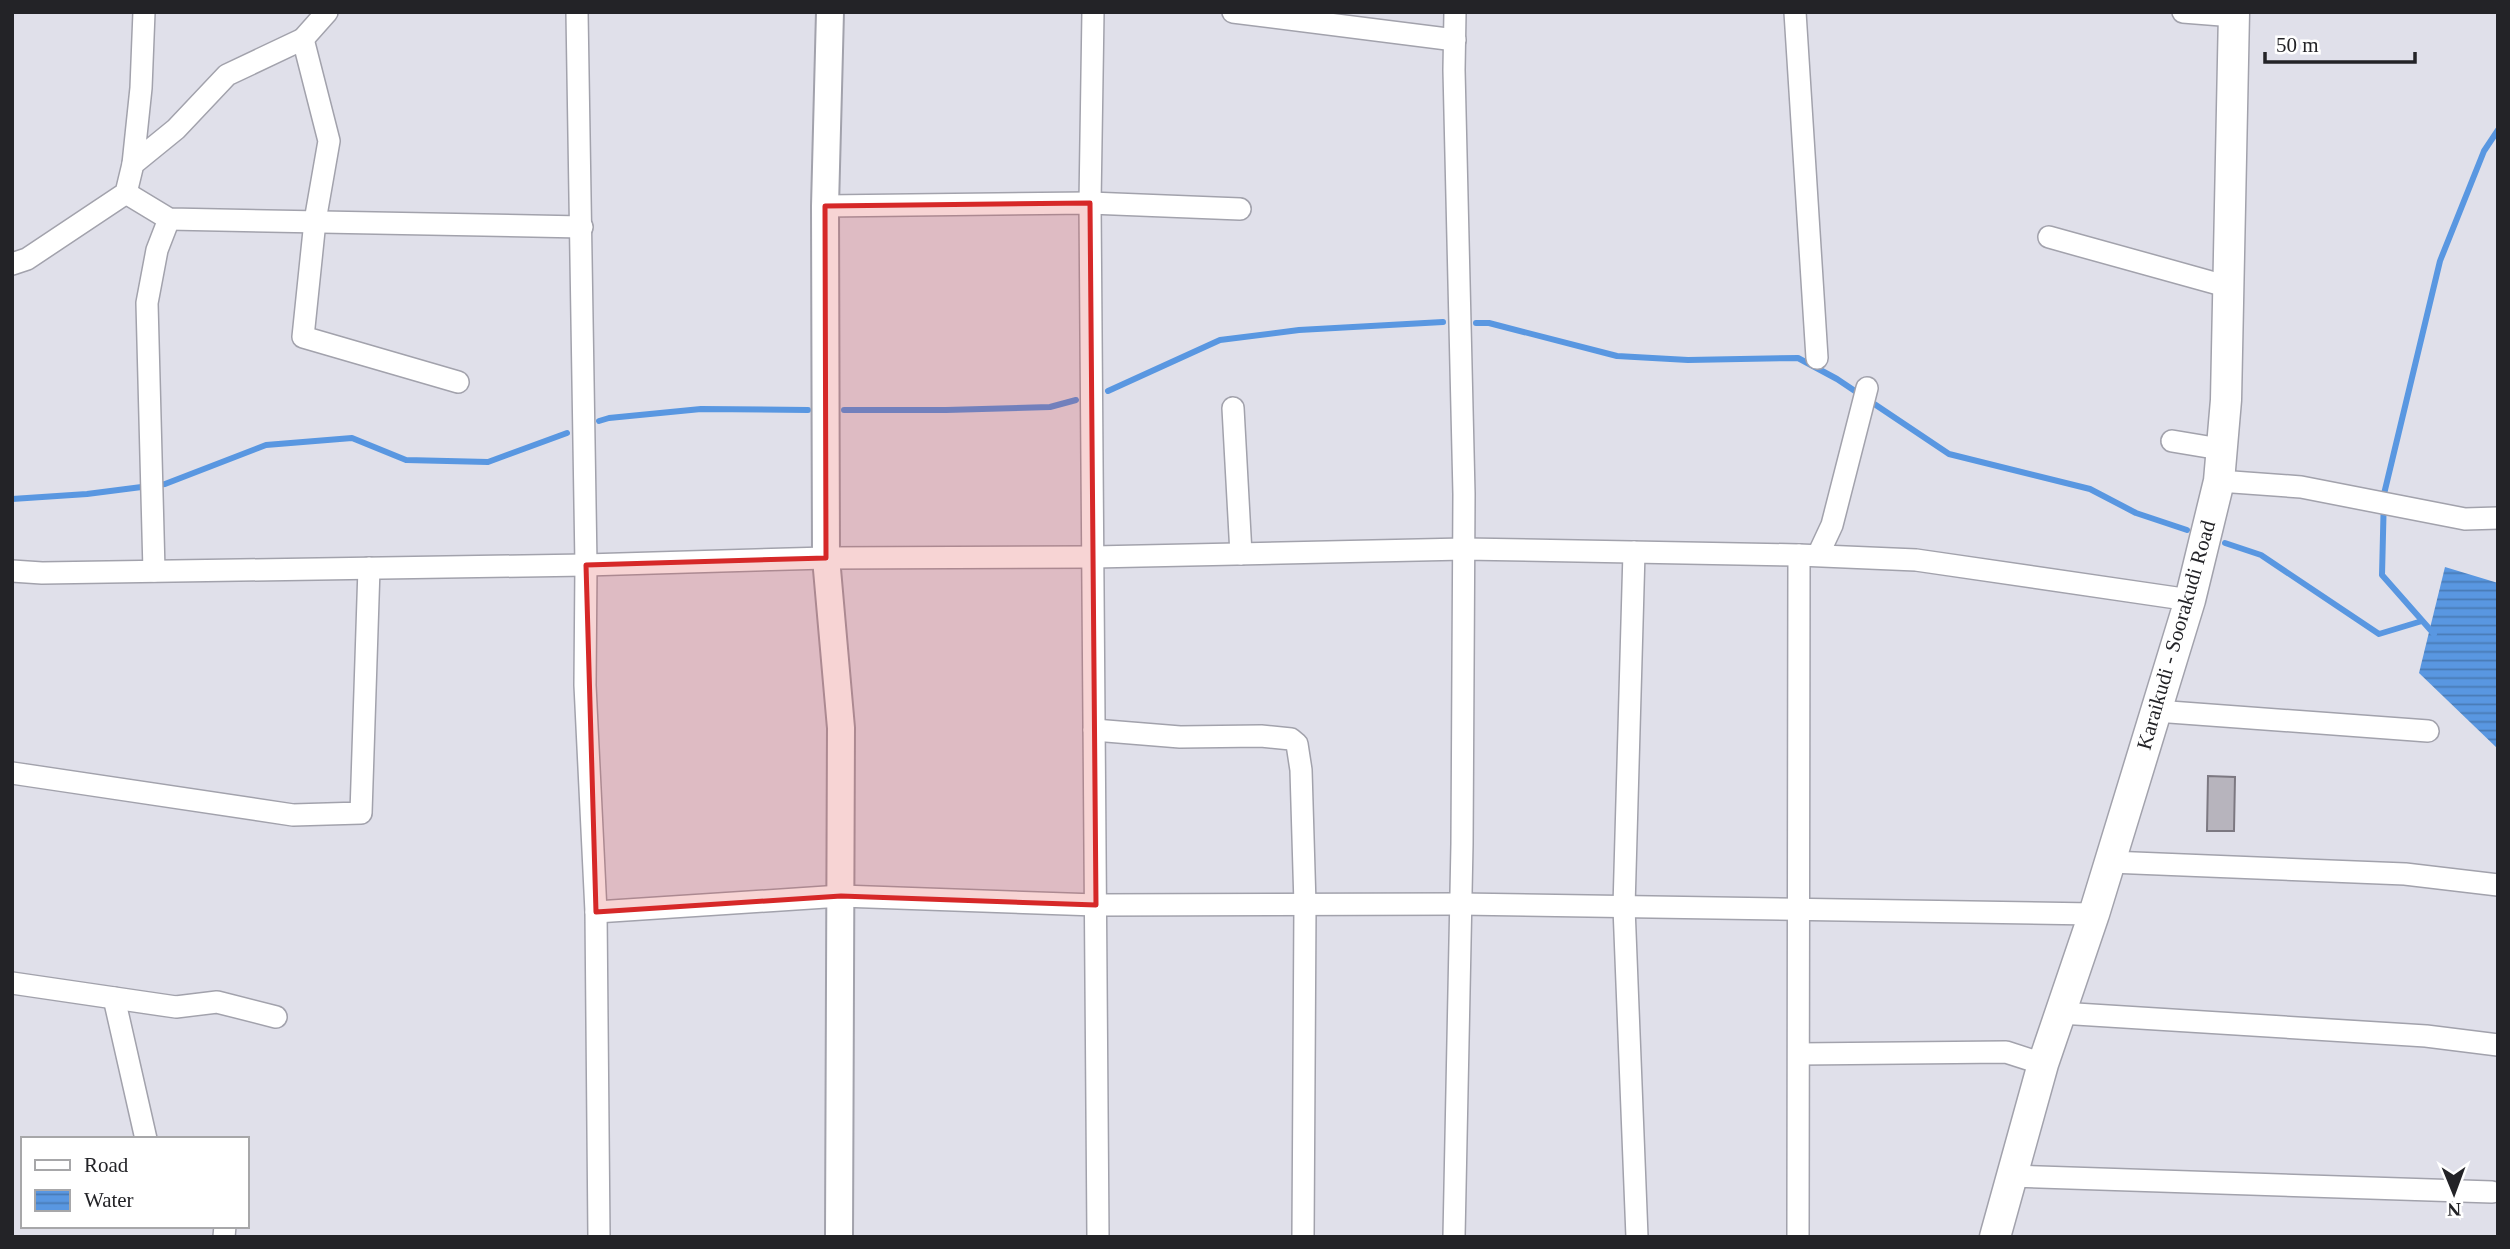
<svg xmlns="http://www.w3.org/2000/svg" width="2510" height="1249" viewBox="0 0 2510 1249" font-family="Georgia,serif">
<defs>
<pattern id="water-rules" width="6" height="5" patternUnits="userSpaceOnUse" patternTransform="scale(1.75)"><rect width="6" height="5" fill="#5997e1"/><path d="M0 2.5h6" fill="none" stroke="#497bb6"/></pattern>
</defs>
<rect width="100%" height="100%" fill="#e0e0ea"/>
<path fill="url(#water-rules)" d="M2445,567L2498,583V749L2419,673Z"/>
<g fill="none" stroke-linecap="round" stroke-linejoin="round">
<g stroke="#5997e1" stroke-width="6">
<path d="M1476,323H1489L1617,356L1688,360L1798,358L1837,379L1949,454L2090,489L2136,513L2187,530"/>
<path d="M1108,391L1220,340L1299,330L1443,322"/>
<path d="M844,410H946L1050,407L1076,400"/>
<path d="M599,421L609,418L701,409L808,410"/>
<path d="M12,499L87,494L165,484L266,445L352,438L406,460L488,462L567,433"/>
<path d="M2225,543L2261,555L2379,634L2422,621"/>
<path d="M2434,634L2382,575L2384,494L2440,261L2484,151L2498,130"/>
</g>
</g>
<path fill="#b7b4bd" stroke="#7c7881" stroke-width="2" d="M2208,776L2235,777L2234,831H2207Z"/>
<g fill="none" stroke-linecap="round" stroke-linejoin="round">
<g stroke="#a2a2ac" stroke-width="24">
<g id="minor">
<path d="M577,12L586,565L585,685L596,912L599,1237"/>
<path d="M1093,12L1090,203L1098,1237"/>
<path d="M1233,12L1455,40"/>
<path d="M1795,12L1817,358"/>
<path d="M2183,12L2234,16"/>
<path d="M303,39L329,141L315,221L303,337L458,382"/>
<path d="M133,164L141,88L144,12"/>
<path d="M126,193L169,219L582,227"/>
<path d="M825,206L1090,203L1240,209"/>
<path d="M2049,237L2229,287"/>
<path d="M12,264L27,259L126,193L133,164L176,129L227,75L303,39L327,12"/>
<path d="M1233,408L1241,554"/>
<path d="M2172,441L2214,448L2222,456"/>
<path d="M2219,481L2301,487L2465,519L2498,518"/>
<path d="M1634,552L1624,907L1637,1237"/>
<path d="M1818,555L1832,525L1867,388"/>
<path d="M12,571L42,573L586,565L826,558L1094,557L1464,549L1799,555L1916,560L2190,600"/>
<path d="M154,571L147,303L157,250L169,219"/>
<path d="M2156,711L2428,731"/>
<path d="M1094,730L1180,737L1261,736L1291,739L1297,744L1301,770L1305,905L1303,1237"/>
<path d="M12,773L293,815L361,813L369,568"/>
<path d="M2110,862L2405,874L2498,885"/>
<path d="M596,912L841,896L1096,905L1460,904L2094,914"/>
<path d="M12,983L176,1007L217,1002L276,1017"/>
<path d="M114,998L146,1139"/>
<path d="M2060,1013L2426,1036L2498,1045"/>
<path d="M1799,1054L2006,1052L2043,1064"/>
<path d="M2012,1176L2492,1192"/>
<path d="M224,1237L225,1226"/>
<path d="M1454,1237L1462,844L1464,494L1454,70L1455,12"/>
<path d="M1798,1237L1799,555"/>
</g>
</g>
<g stroke="#a2a2ac" stroke-width="30">
<path id="tertiary" d="M830,12L825,206L826,558L841,728L839,1237"/>
</g>
<g stroke="#a2a2ac" stroke-width="33">
<path id="secondary" d="M1995,1237L2043,1064L2094,914L2190,600L2219,481L2226,400L2234,12"/>
</g>
<use href="#minor" stroke="#fff" stroke-width="21"/>
<use href="#tertiary" stroke="#fff" stroke-width="26"/>
<use href="#secondary" stroke="#fff" stroke-width="30"/>
</g>
<path fill="#d62828" fill-opacity="0.2" stroke="#d62828" stroke-width="5" stroke-linejoin="round" d="M1090,203L1096,905L841,896L596,912L586,565L826,558L825,206Z"/>
<g text-anchor="middle" stroke-width="7" stroke-linejoin="round" paint-order="stroke">
<g font-size="21" fill="#232327" stroke="#fff">
<text transform="translate(2176 635) rotate(-74)" y="7">Karaikudi - Soorakudi Road</text>
</g>
</g>
<rect width="2510" height="1249" fill="none" stroke="#232327" stroke-width="28"/>
<rect x="21" y="1137" width="228" height="91" fill="#ffffff" stroke="#a7a7a9" stroke-width="2"/>
<rect x="35" y="1160" width="35" height="10" fill="#ffffff" stroke="#a7a7a9" stroke-width="2"/>
<text x="84" y="1172" font-size="21" fill="#232327">Road</text>
<rect x="35" y="1190" width="35" height="21" fill="url(#water-rules)" stroke="#a7a7a9" stroke-width="2"/>
<text x="84" y="1207" font-size="21" fill="#232327">Water</text>
<g transform="translate(2454 1193) rotate(179)" stroke="#ffffff" stroke-width="5" paint-order="stroke">
<path d="M0-5L12 26L0 18L-12 26Z" fill="#232327"/>
<text y="-10" font-size="19" font-weight="bold" text-anchor="middle" fill="#232327">N</text>
</g>
<path d="M2265 52v10h150v-10" fill="none" stroke="#232327" stroke-width="3.5"/>
<text x="2276" y="52" font-size="21" fill="#232327" stroke="#ffffff" stroke-width="5" paint-order="stroke">50 m</text>
</svg>
